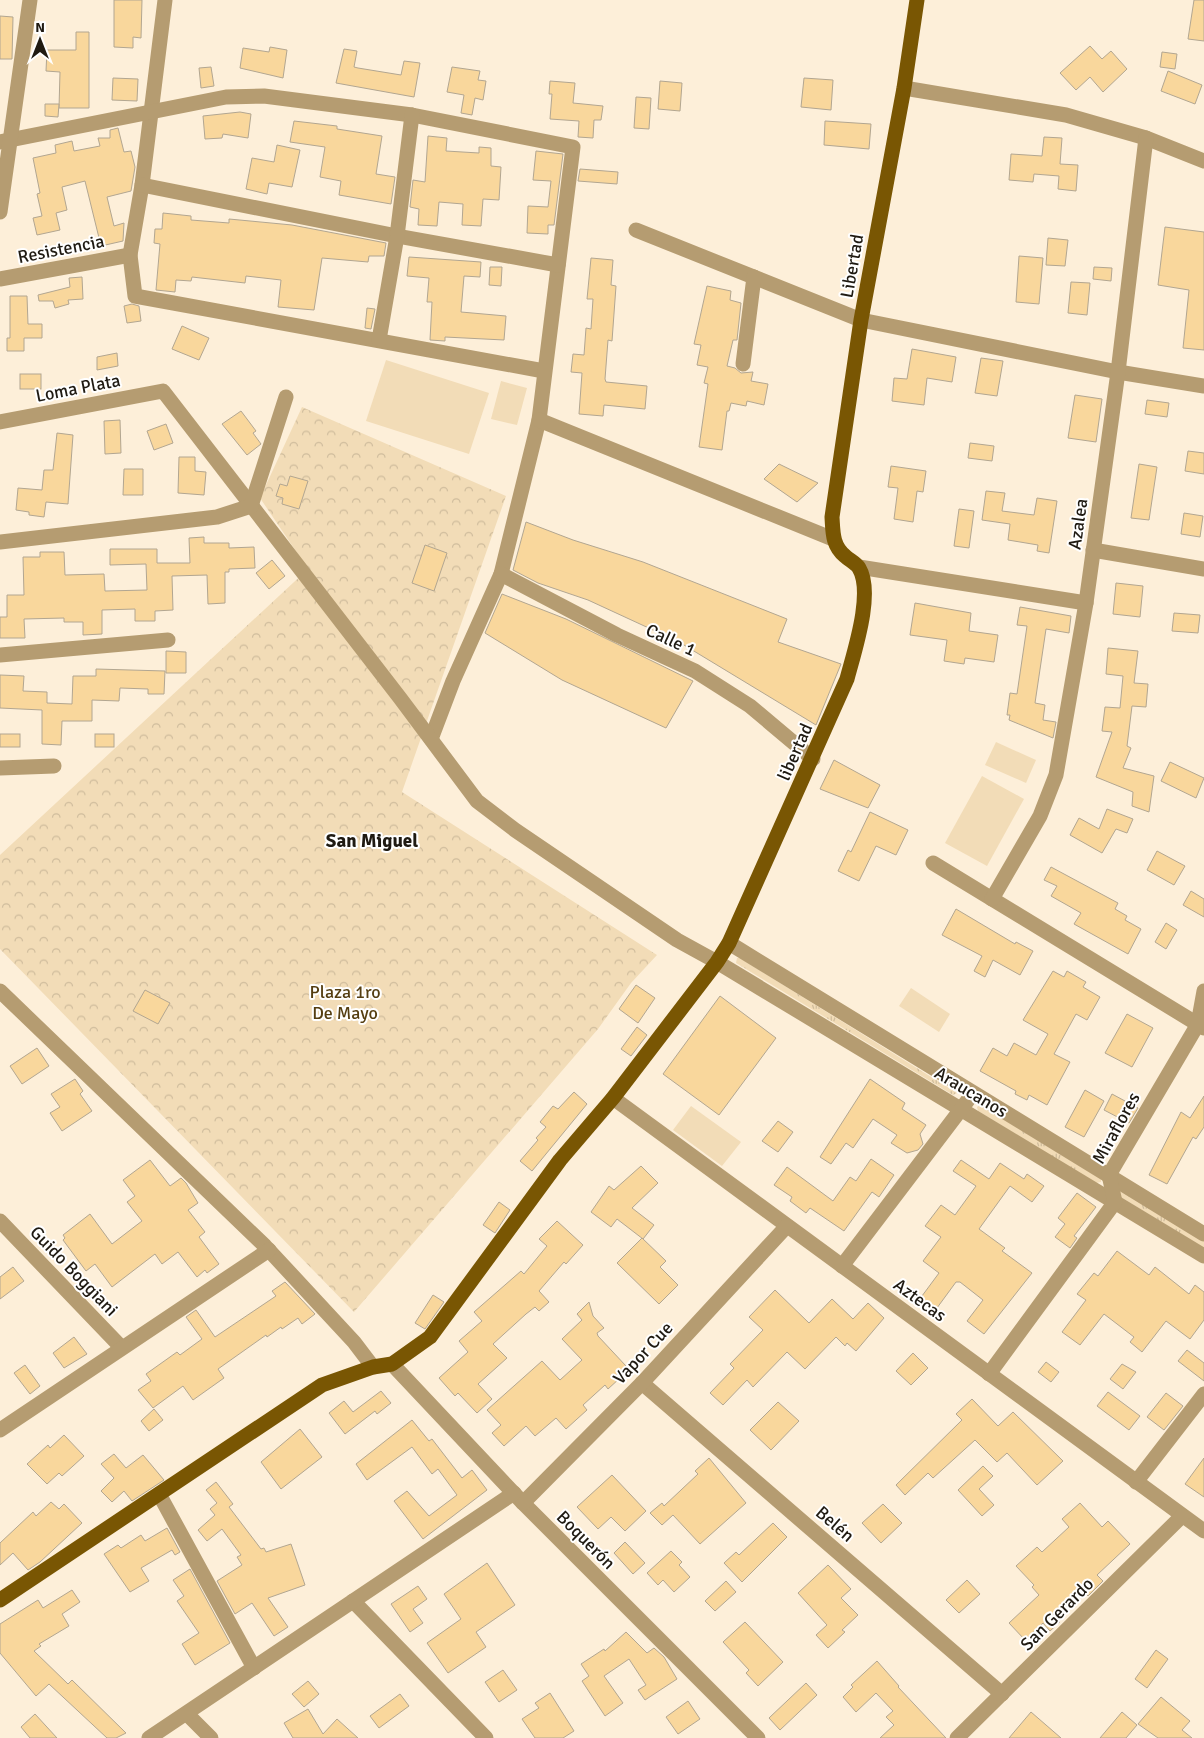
<svg xmlns="http://www.w3.org/2000/svg" width="1204" height="1738" viewBox="0 0 1204 1738" font-family="Signika,sans-serif">
<defs>
<pattern id="grass-tufts" width="24" height="20" patternUnits="userSpaceOnUse" patternTransform="scale(1.25)"><rect width="24" height="20" fill="#f2dcb7"/><path d="M3 7l-1-3M5 7V3M7 7l1-3M15 17l-1-3M17 17v-4M19 17l1-3" fill="none" stroke="#cfbc9c"/></pattern>
<pattern id="park-crowns" width="20" height="18" patternUnits="userSpaceOnUse" patternTransform="scale(1.25)"><rect width="20" height="18" fill="#f2dcb7"/><path d="M2 6a3 3 0 1 1 6 0M12 15a3 3 0 1 1 6 0" fill="none" stroke="#cfbc9c"/></pattern>
</defs>
<rect width="100%" height="100%" fill="#fdefd9"/>
<g fill="url(#grass-tufts)">
<path d="M737,958H740L957,1093L953,1095L736,963Z"/>
<path d="M980,1105L1101,1179V1182L1096,1183L978,1111L977,1107Z"/>
<path d="M1120,1190L1204,1240V1248L1119,1196Z"/>
</g>
<path fill="url(#park-crowns)" d="M302,407L506,496L402,792L657,955L631,983L598,1029L354,1312L0,949V855L308,569L260,498Z"/>
<g fill="#f2dcb7">
<path d="M386,360L489,393L469,454L366,421Z"/>
<path d="M501,381L527,388L517,425L491,419Z"/>
<path d="M996,742L1036,760L1026,783L985,765Z"/>
<path d="M982,776L1024,799L987,866L945,843Z"/>
<path d="M911,988L950,1014L939,1032L899,1006Z"/>
<path d="M691,1106L741,1142L722,1166L673,1130Z"/>
</g>
<g fill="#f9d79c" stroke="#b2a691">
<path d="M114,0H142L141,38L133,37V48L114,47Z"/>
<path d="M1194,0H1204V41L1188,39Z"/>
<path d="M0,16L13,17L12,59H0Z"/>
<path d="M76,32H89V108H59L60,72L46,71L47,50H76Z"/>
<path d="M1090,46L1102,59L1111,51L1127,69L1103,92L1090,77L1076,90L1060,73Z"/>
<path d="M270,47L287,50L283,78L240,68L243,48L269,52Z"/>
<path d="M344,49L357,51L354,67L358,68L401,75L404,61L420,63L414,97L336,83Z"/>
<path d="M1162,52L1177,54L1175,69L1160,67Z"/>
<path d="M211,67L214,86L201,88L199,68Z"/>
<path d="M452,67L480,71L478,80L486,81L483,100L475,98L472,115L461,113L464,95L447,92Z"/>
<path d="M1168,71L1202,85L1195,104L1161,91Z"/>
<path d="M113,78L138,79L137,101L112,100Z"/>
<path d="M804,78L833,80L831,110L801,107Z"/>
<path d="M550,81L575,83L573,103L603,106L601,120H594L593,138L578,137L579,121L550,119L552,94H549Z"/>
<path d="M660,81L682,83L680,111L658,109Z"/>
<path d="M636,97L651,98L649,129L634,128Z"/>
<path d="M45,104H59L58,117L45,116Z"/>
<path d="M240,112L251,114L248,138L223,134L222,138L205,139L203,116Z"/>
<path d="M294,121L337,126V129L382,136L376,174L395,177L391,204L339,195L341,181L320,177L325,147L290,142Z"/>
<path d="M825,121L871,124L869,149L824,145Z"/>
<path d="M118,128L124,152L131,151L135,167L131,191L107,197L114,226L124,223L123,241L101,246L85,181L62,187L67,210L56,213L60,230L37,235L33,218L42,216L37,194L40,193L33,158L56,153L55,145L72,141L74,151L100,146L98,138H110V130Z"/>
<path d="M428,136L447,138L446,151L479,153V147L491,148V166L501,167L499,200L483,199L481,226L462,225L463,204L439,202L437,226L418,225L419,209L410,207L413,180L425,182Z"/>
<path d="M1044,137L1062,138L1060,164L1078,165L1076,191L1058,189L1059,176L1034,174L1033,182L1009,180L1011,154L1042,156Z"/>
<path d="M277,145L300,150L292,187L269,183L267,194L246,189L252,158L274,162Z"/>
<path d="M536,151L563,154L554,225H548V234L527,233L528,206L548,207L551,181L533,180Z"/>
<path d="M580,169L618,172L617,184L578,181Z"/>
<path d="M163,213L191,216V220L229,223V219L292,225L386,243L384,256H369L368,262L322,258L314,310L278,307L281,280L246,276L245,283L192,277L191,281L176,280L175,292L156,290L160,244L154,243L155,229H162Z"/>
<path d="M1165,227L1204,232V350L1183,348L1189,290L1158,285Z"/>
<path d="M1048,238L1068,240L1065,266L1046,265Z"/>
<path d="M1019,256L1043,258L1039,304L1016,302Z"/>
<path d="M409,257L481,262L480,277L464,276L461,312L506,316L504,340L445,337V341L430,340L432,302H427L429,278L407,276Z"/>
<path d="M591,258L613,260L611,285L616,286L612,341L608,340L605,379L606,382L647,386L645,409L604,405L603,416L579,414L582,373L571,372L573,354L584,355L586,328L591,329L593,299H587Z"/>
<path d="M490,267H502L501,286L489,285Z"/>
<path d="M1094,267L1112,268L1111,281L1093,279Z"/>
<path d="M82,277L83,299L68,300L69,304L55,308L53,301H39L38,295L70,287L69,278Z"/>
<path d="M1071,282L1090,283L1087,315L1068,313Z"/>
<path d="M707,286L731,291L730,300L741,303L737,340H733L727,366L735,368L741,373L753,372L751,381L768,384L764,405L747,401L746,406L731,403L729,411H727L722,450L699,447L708,384L704,383L708,367L697,365L701,345L694,344Z"/>
<path d="M10,296H27L28,324H42V338H24V351H7V338H10Z"/>
<path d="M132,304L139,306L141,321L127,323L124,306Z"/>
<path d="M367,308L375,309L371,329L365,328Z"/>
<path d="M182,326L209,338L199,360L172,349Z"/>
<path d="M912,349L956,357L952,382L927,378L924,405L892,401L894,378L907,379Z"/>
<path d="M117,353L118,366L97,370V357Z"/>
<path d="M981,358L1003,361L997,396L975,393Z"/>
<rect x="20" y="374" width="21" height="15"/>
<path d="M1075,395L1102,399L1096,442L1068,438Z"/>
<path d="M1147,400L1169,403L1167,417L1145,414Z"/>
<path d="M241,411L256,431L253,433L261,444L247,455L222,424Z"/>
<path d="M120,420L121,453L105,454L104,421Z"/>
<path d="M166,424L173,443L154,450L147,431Z"/>
<path d="M57,433L73,435L68,504L46,502L44,517L29,515V512L16,510L18,488L42,490L44,470H53Z"/>
<path d="M970,443L994,446L992,461L968,458Z"/>
<path d="M1188,451L1204,453V474L1185,471Z"/>
<path d="M179,457H195V471L206,472L204,495L178,493Z"/>
<path d="M779,464L818,483L797,502L764,479Z"/>
<path d="M1139,464L1157,467L1149,520L1131,518Z"/>
<path d="M891,466L926,471L923,492L917,491L913,522L894,519L898,488L888,487Z"/>
<path d="M124,469H143V495H123Z"/>
<path d="M290,476L308,481L299,509L282,504L283,498L276,496L280,484L287,486Z"/>
<path d="M986,491L1005,493L1002,511L1034,515L1037,498L1057,501L1049,553L1037,551L1038,545L1008,540L1010,524L982,520Z"/>
<path d="M959,509L974,511L969,548L954,546Z"/>
<path d="M1184,513L1203,516L1200,537L1181,534Z"/>
<path d="M526,522L573,540L643,562L787,619L778,642L841,664L816,725L679,642L588,600L538,583L513,570Z"/>
<path d="M204,537V543H229V548L254,547L255,568L229,569V572H225V603L208,604L207,575L172,576L173,610L155,611V621H135V609L102,610V634L83,635V622H64V618L24,619L25,638H0V617H7V595H24L23,557H40V552H64L65,575L104,574L105,591L147,590L146,564L110,565V549H157V563H190L189,538Z"/>
<path d="M425,545L447,553L434,591L412,583Z"/>
<path d="M272,560L285,576L269,589L256,573Z"/>
<path d="M1116,583L1143,586L1140,617L1113,614Z"/>
<path d="M502,594L566,619L693,681L666,728L562,680L485,633Z"/>
<path d="M915,603L971,613L969,631L998,635L994,662L965,658L964,664L944,661L947,640L910,635Z"/>
<path d="M1020,607L1071,616L1069,633L1046,629L1035,703L1045,705L1043,720L1056,722L1053,738L1009,720L1010,715H1007L1010,693L1017,694L1027,626L1017,625Z"/>
<path d="M1174,613L1200,615L1198,633L1172,631Z"/>
<path d="M1108,648L1138,651L1134,683L1148,684L1146,707L1132,706L1127,746L1131,748L1123,768L1154,776L1149,812L1132,806L1133,792L1096,777L1112,732L1102,731L1105,707L1120,708L1123,676L1106,674Z"/>
<path d="M166,651L186,652V673H166Z"/>
<path d="M96,669L165,671L164,694H148V689L120,688L119,701L92,700V721H62L61,745L42,744V710L0,708V675L24,676L23,691L47,692V703L72,704L73,676H96Z"/>
<rect x="0" y="734" width="20" height="13"/>
<rect x="95" y="734" width="19" height="13"/>
<path d="M834,760L880,785L868,808L820,789Z"/>
<path d="M1170,762L1204,778L1196,798L1161,781Z"/>
<path d="M1107,809L1133,819L1127,833L1116,829L1102,853L1070,835L1079,818L1099,829Z"/>
<path d="M870,812L908,830L896,855L876,846L859,881L838,871L848,850L851,852Z"/>
<path d="M1157,851L1185,866L1174,885L1147,870Z"/>
<path d="M1051,867L1118,903L1115,909L1127,916L1125,920L1141,929L1128,954L1074,924L1081,913L1051,896L1057,886L1044,880Z"/>
<path d="M1191,891L1204,899V917L1183,905Z"/>
<path d="M956,909L1015,944L1016,942L1033,951L1020,975L993,960L985,977L974,971L982,956L942,935Z"/>
<path d="M1166,923L1177,930L1166,949L1155,942Z"/>
<path d="M1053,971L1064,977L1067,971L1086,982L1083,987L1100,997L1087,1020L1076,1014L1054,1054L1070,1062L1047,1105L1029,1095L1027,1100L1015,1094L1016,1091L980,1071L993,1048L1007,1056L1014,1043L1036,1055L1048,1034L1023,1020Z"/>
<path d="M636,985L655,998L638,1023L619,1009Z"/>
<path d="M145,990L170,1003L158,1024L133,1011Z"/>
<path d="M720,996L776,1038L719,1115L663,1074Z"/>
<path d="M1127,1014L1153,1028L1132,1067L1105,1053Z"/>
<path d="M637,1027L647,1035L631,1056L621,1049Z"/>
<path d="M37,1048L49,1066L22,1084L10,1066Z"/>
<path d="M75,1079L83,1091L80,1094L92,1111L62,1131L50,1113L60,1107L51,1094Z"/>
<path d="M870,1079L905,1103L902,1109L926,1125L920,1134L923,1144L918,1150L907,1153L891,1143L897,1135L873,1119L853,1148L846,1143L831,1164L820,1157Z"/>
<path d="M1085,1090L1104,1101L1084,1137L1065,1127Z"/>
<path d="M574,1092L587,1104L532,1171L520,1161L538,1140L536,1138L546,1127L540,1122L553,1106L558,1109Z"/>
<path d="M1112,1094L1138,1108L1129,1123L1104,1110Z"/>
<path d="M1204,1096V1127L1196,1139L1193,1137L1167,1184L1149,1175L1181,1112L1190,1118Z"/>
<path d="M778,1121L793,1132L778,1152L762,1141Z"/>
<path d="M871,1159L894,1175L879,1197L872,1192L844,1231L810,1208L806,1213L790,1201L792,1197L774,1185L787,1167L833,1201L850,1177L856,1181Z"/>
<path d="M150,1160L170,1186L181,1178L186,1183L198,1203L188,1210L205,1232L199,1237L219,1264L207,1273L205,1270L197,1277L178,1252L162,1264L155,1254L112,1287L95,1264L86,1271L63,1240L65,1238L63,1235L90,1214L112,1244L142,1221L127,1202L135,1196L123,1180Z"/>
<path d="M961,1160L989,1179L1000,1163L1024,1179L1027,1174L1044,1186L1032,1202L1010,1186L979,1229L1005,1248L1002,1251L1032,1273L984,1334L967,1321L983,1300L960,1282H956L934,1312L919,1300L939,1273L923,1261L941,1237L925,1226L941,1205L955,1215L976,1186L953,1171Z"/>
<path d="M641,1166L658,1183L632,1208L654,1225L643,1239L617,1219L611,1227L591,1212L609,1186L614,1190Z"/>
<path d="M1077,1193L1096,1207L1074,1236L1077,1238L1070,1248L1055,1237L1065,1224L1058,1218Z"/>
<path d="M499,1202L510,1210L495,1233L483,1225Z"/>
<path d="M557,1221L583,1245L566,1264L564,1262L539,1291L549,1302L539,1311L535,1307L526,1314L493,1344L507,1358L478,1384L492,1399L477,1413L458,1393L455,1396L439,1378L468,1352L459,1341L482,1321L474,1312L521,1271L524,1274L547,1246L539,1239Z"/>
<path d="M642,1238L666,1261L660,1267L678,1285L659,1304L617,1263Z"/>
<path d="M1117,1251L1149,1275L1155,1267L1189,1294L1195,1285L1204,1292V1320L1190,1339L1166,1321L1142,1352L1130,1342L1134,1337L1104,1314L1080,1345L1062,1332L1086,1300L1077,1294L1094,1273L1098,1276Z"/>
<path d="M13,1267L24,1281L0,1299V1277Z"/>
<path d="M285,1282L315,1314L302,1324L298,1318L282,1329L281,1327L267,1337L266,1335L218,1369L224,1378L193,1400L183,1386L153,1408L138,1390L151,1381L146,1374L177,1352L180,1355L202,1339L186,1317L196,1310L215,1337L276,1296L272,1291Z"/>
<path d="M775,1290L809,1323L832,1299L853,1319L868,1303L884,1318L856,1351L847,1343L845,1346L836,1337L805,1369L787,1352L753,1387L747,1380L723,1405L710,1393L734,1368L730,1364L763,1330L749,1317Z"/>
<path d="M433,1295L444,1302L425,1329L415,1323Z"/>
<path d="M589,1302L593,1316L604,1328L597,1333L598,1336L626,1366L617,1374L620,1378L608,1389L605,1385L583,1405L587,1410L566,1429L556,1418L535,1436L526,1426L504,1446L492,1433L501,1425L487,1410L542,1361L560,1380L582,1360L562,1339L582,1320L577,1314Z"/>
<path d="M74,1337L87,1354L64,1368L53,1353Z"/>
<path d="M1187,1350L1204,1363V1381L1178,1361Z"/>
<path d="M913,1353L928,1368L911,1385L896,1371Z"/>
<path d="M1046,1362L1059,1372L1051,1382L1038,1372Z"/>
<path d="M1122,1364L1136,1372L1123,1389L1110,1379Z"/>
<path d="M25,1365L40,1386L30,1394L14,1373Z"/>
<path d="M381,1391L391,1403L377,1414L375,1411L345,1434L329,1413L344,1401L353,1412Z"/>
<path d="M1108,1392L1140,1416L1129,1430L1097,1406Z"/>
<path d="M1166,1393L1183,1406L1164,1430L1147,1417Z"/>
<path d="M972,1399L998,1426L1013,1412L1063,1461L1037,1485L1007,1453L997,1462L975,1440L933,1478L928,1473L905,1495L896,1485L962,1420L956,1414Z"/>
<path d="M778,1402L799,1421L771,1450L750,1430Z"/>
<path d="M154,1409L163,1420L149,1431L141,1421Z"/>
<path d="M412,1420L429,1441L432,1439L462,1478L472,1470L487,1490L423,1539L394,1501L407,1491L429,1516L457,1495L438,1469L432,1474L412,1447L367,1480L356,1464Z"/>
<path d="M300,1429L322,1457L281,1489L261,1462Z"/>
<path d="M64,1435L84,1456L62,1476L59,1473L47,1484L27,1464L48,1445L50,1448Z"/>
<path d="M114,1454L126,1468L143,1455L164,1480L132,1501L124,1491L112,1502L101,1491L114,1478L101,1464Z"/>
<path d="M709,1458L746,1503L700,1544L673,1515L662,1525L650,1513L662,1503L664,1506L698,1474L695,1471Z"/>
<path d="M1204,1458V1497L1185,1484Z"/>
<path d="M983,1466L993,1476L979,1489L994,1505L982,1516L958,1490Z"/>
<path d="M612,1475L646,1511L625,1531L611,1517L598,1529L577,1507Z"/>
<path d="M216,1482L233,1504L229,1507L261,1549L264,1548L266,1552L291,1544L305,1585L268,1598L288,1627L274,1636L252,1603L235,1614L217,1581L242,1565L237,1557L241,1555L222,1529L207,1541L198,1530L215,1515L210,1509L217,1503L206,1490Z"/>
<path d="M51,1502L59,1509L64,1504L82,1523L40,1562L28,1570L13,1553L0,1565V1543L33,1512L36,1516Z"/>
<path d="M1080,1503L1102,1527L1108,1521L1130,1544L1097,1575L1103,1581L1088,1596L1081,1588L1053,1615L1060,1622L1050,1631L1043,1623L1025,1640L1009,1623L1039,1595L1032,1587L1034,1585L1016,1566L1037,1547L1042,1552L1069,1527L1062,1519Z"/>
<path d="M883,1504L902,1523L881,1543L862,1523Z"/>
<path d="M773,1523L787,1537L742,1582L724,1563L736,1552L739,1555Z"/>
<path d="M167,1528L180,1552L175,1555L172,1550L141,1568L149,1581L130,1592L104,1554L118,1545L121,1548L141,1535L145,1541Z"/>
<path d="M625,1542L645,1563L633,1574L614,1553Z"/>
<path d="M671,1551L682,1562L679,1565L690,1577L674,1592L663,1580L658,1585L647,1573Z"/>
<path d="M487,1563L515,1605L476,1632L486,1647L448,1673L427,1643L461,1619L444,1594Z"/>
<path d="M828,1565L851,1589L841,1598L858,1615L842,1630L845,1632L828,1648L816,1635L827,1625L798,1593Z"/>
<path d="M190,1569L230,1643L195,1665L182,1644L199,1633L177,1601L184,1596L173,1580Z"/>
<path d="M967,1580L980,1594L959,1613L946,1600Z"/>
<path d="M726,1581L736,1592L715,1611L705,1601Z"/>
<path d="M418,1586L427,1599L413,1609L423,1623L410,1632L391,1604Z"/>
<path d="M72,1590L80,1602L62,1614L69,1626L39,1644L41,1646L34,1651L68,1684L72,1680L126,1733L116,1738H107L49,1684L36,1696L0,1653V1624L38,1600L43,1608Z"/>
<path d="M745,1622L783,1662L758,1686L746,1673L749,1670L723,1642Z"/>
<path d="M626,1632L647,1653L654,1648L664,1657L677,1679L645,1700L638,1690L646,1685L629,1659L604,1676L623,1703L605,1716L582,1681L589,1676L581,1664L604,1649L605,1651Z"/>
<path d="M1156,1650L1168,1659L1147,1688L1135,1679Z"/>
<path d="M877,1661L899,1686L898,1687L946,1738H880L894,1725L886,1717L893,1711L876,1693L856,1712L843,1697L853,1687L851,1685Z"/>
<path d="M503,1670L517,1690L499,1702L485,1682Z"/>
<path d="M308,1681L319,1694L304,1707L292,1694Z"/>
<path d="M806,1683L817,1695L780,1730L769,1718Z"/>
<path d="M550,1693L574,1731L563,1738H535L522,1719L539,1708L535,1703Z"/>
<path d="M400,1694L409,1706L379,1728L370,1716Z"/>
<path d="M1161,1697L1190,1721L1182,1730L1192,1738H1158L1138,1724Z"/>
<path d="M688,1701L700,1719L678,1734L666,1717Z"/>
<path d="M308,1709L323,1734L337,1719L358,1738H293L284,1723Z"/>
<path d="M1031,1712L1061,1738H1009Z"/>
<path d="M1122,1712L1137,1725L1126,1738H1100Z"/>
<path d="M35,1714L57,1738H30L21,1727Z"/>
</g>
<g fill="none" stroke-linecap="round" stroke-linejoin="round">
<g stroke="#b59c71" stroke-width="15">
<path d="M165,0L142,185L130,255L135,296L544,371"/>
<path d="M904,88L1066,115L1146,138L1204,161"/>
<path d="M0,142L226,97L264,96L412,115L573,147L539,420L501,574L453,681L431,739"/>
<path d="M142,185L397,236L558,265"/>
<path d="M0,212L30,0"/>
<path d="M636,230L861,320L1118,372L1204,386"/>
<path d="M0,279L130,255"/>
<path d="M379,340L397,236L412,115"/>
<path d="M743,364L754,277"/>
<path d="M539,420L833,539"/>
<path d="M0,422L163,391L400,698L477,801L515,830L677,940L717,962L1204,1256"/>
<path d="M0,542L217,517L251,506L286,397"/>
<path d="M1093,550L1204,569"/>
<path d="M859,567L1086,603"/>
<path d="M501,574L617,635L695,671L750,706L813,759"/>
<path d="M0,655L168,640"/>
<path d="M0,768L54,766"/>
<path d="M933,863L1204,1028"/>
<path d="M992,899L1040,816L1056,775L1086,603L1118,372L1146,138"/>
<path d="M729,943L1204,1234"/>
<path d="M0,991L265,1246L354,1342L373,1367"/>
<path d="M613,1098L1204,1531"/>
<path d="M0,1221L121,1347"/>
<path d="M842,1266L968,1100"/>
<path d="M392,1364L523,1503L758,1738"/>
<path d="M989,1374L1115,1202L1109,1175L1198,1024L1204,991"/>
<path d="M642,1383L1002,1694"/>
<path d="M0,1430L269,1250"/>
<path d="M1136,1482L1204,1394"/>
<path d="M159,1494L254,1668"/>
<path d="M523,1503L642,1383L787,1226"/>
<path d="M353,1601L486,1738"/>
<path d="M187,1714L211,1738"/>
<path d="M149,1738L514,1493"/>
<path d="M957,1738L1182,1516"/>
</g>
<path stroke="#795603" stroke-width="15" d="M0,1600L322,1385L373,1367L392,1364L430,1337L560,1160L613,1098L717,962L729,943L847,679C854,652 874,593 859,568C856,563 849,560 845,556C832,545 833,532 832,517L861,320L904,88L917,0"/>
</g>
<g text-anchor="middle" stroke-width="4" stroke-linejoin="round" paint-order="stroke">
<g font-size="18" fill="#1f1a12" stroke="#fff">
<text transform="translate(61 249) rotate(-11)" y="6">Resistencia</text>
<text transform="translate(852 266) rotate(-80)" y="6">Libertad</text>
<text transform="translate(78 388) rotate(-11)" y="6">Loma Plata</text>
<text transform="translate(1078 524) rotate(-82)" y="6">Azalea</text>
<text transform="translate(671 640) rotate(25)" y="6">Calle 1</text>
<text transform="translate(795 752) rotate(-66)" y="6">libertad</text>
<text transform="translate(971 1092) rotate(31)" y="6">Araucanos</text>
<text transform="translate(1116 1128) rotate(-61)" y="6">Miraflores</text>
<text transform="translate(74 1271) rotate(46)" y="6">Guido Boggiani</text>
<text transform="translate(920 1300) rotate(36)" y="6">Aztecas</text>
<text transform="translate(643 1353) rotate(-47)" y="6">Vapor Cue</text>
<text transform="translate(835 1524) rotate(41)" y="6">Belén</text>
<text transform="translate(586 1540) rotate(45)" y="6">Boquerón</text>
<text transform="translate(1057 1614) rotate(-45)" y="6">San Gerardo</text>
</g>
<g font-size="18" fill="#553e11" stroke="#fff">
<text x="345" y="998">Plaza 1ro<tspan x="345" dy="21">De Mayo</tspan></text>
</g>
<g font-size="19" font-weight="bold" fill="#1f1a12" stroke="#fff">
<text x="372" y="847">San Miguel</text>
</g>
</g>
<g transform="translate(40 40)" stroke="#ffffff" stroke-width="4" paint-order="stroke">
<path d="M0-4L9 19L0 12L-9 19Z" fill="#1f1a12"/>
<text y="-8" font-size="14" font-weight="bold" text-anchor="middle" fill="#1f1a12">N</text>
</g>
</svg>
